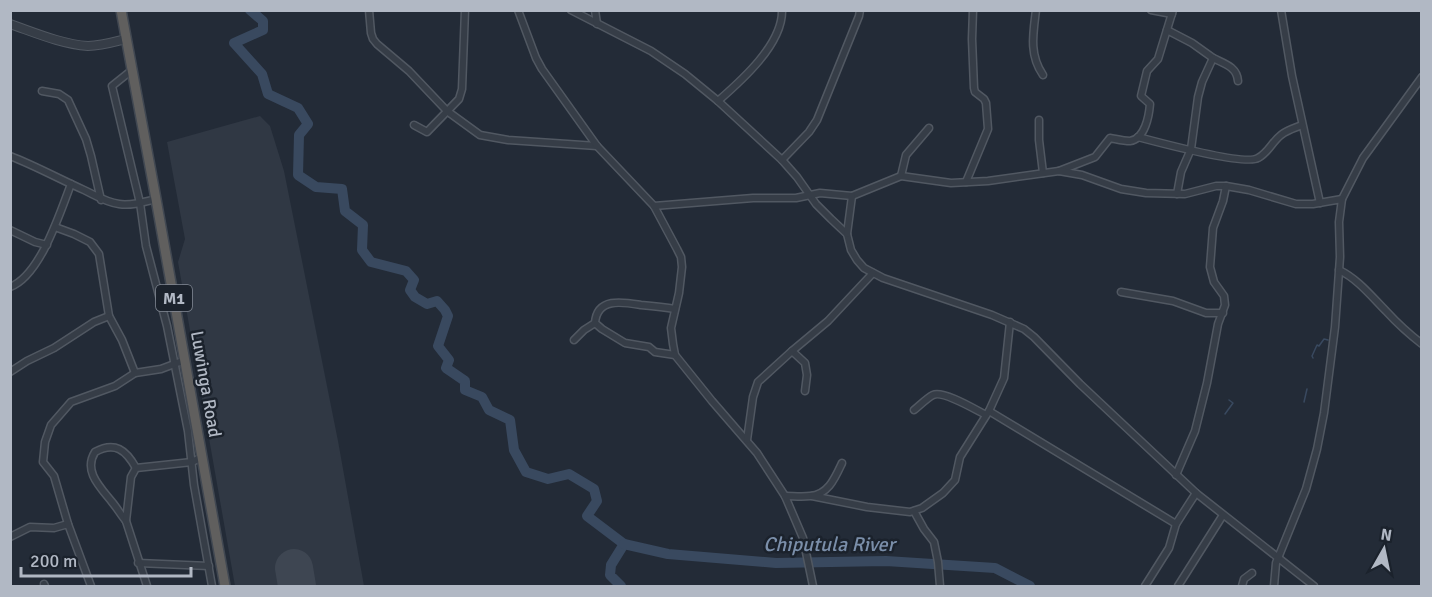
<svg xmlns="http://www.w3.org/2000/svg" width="1432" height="597" viewBox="0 0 1432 597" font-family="Signika,sans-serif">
<rect width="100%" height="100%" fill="#232b37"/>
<path fill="#303844" d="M260,116L270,126L284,171L338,441L364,586H235L178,262L185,239L167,142Z"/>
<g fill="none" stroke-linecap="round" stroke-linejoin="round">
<g stroke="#39495f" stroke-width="1.5">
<path d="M1313,358L1312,356L1317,345L1319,346L1324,339L1328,340"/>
<path d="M1304,402L1307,389"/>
<path d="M1225,414L1233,403L1229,400"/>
</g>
<g stroke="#39495f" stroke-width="10">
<path d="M250,10L263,21V30L234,43L262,74L268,94L298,108L308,124L299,135L298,175L316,187L342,189L345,211L363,225L362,250L371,262L406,271L414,280L410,290L415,297L427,304L437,301L445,310L448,316L438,346L449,360L446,368L465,381V390L482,397L489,410L510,420L514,450L526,472L548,479L569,474L594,489L597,501L587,516L624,544L611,565L610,575L621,586"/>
<path d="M624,544L668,554L776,563L886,561L995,568L1030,586"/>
</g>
<path stroke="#3e4652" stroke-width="38" d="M294,568L297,586"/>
<g stroke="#515862" stroke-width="9">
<g id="minor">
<path d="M369,10L371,33L373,39L377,44L409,71L447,111L480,135L508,140L597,146"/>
<path d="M518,10L536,58L542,69L597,146L654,206L677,249L681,257L682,267L679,293L671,328L673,344L675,355L712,401L757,453L785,496L803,538L813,586"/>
<path d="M571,10L651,51L685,74L718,101L782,160L797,177L816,204L831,219L847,234L851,250L857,260L864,268L883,278L992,315L1024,329L1034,337L1080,384L1196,493L1314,586"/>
<path d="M595,10L597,24"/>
<path d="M1036,10C1033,34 1029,55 1043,75"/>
<path d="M1151,10L1172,14"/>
<path d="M1281,10L1292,76L1320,203"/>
<path d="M1167,30L1192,43L1213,58"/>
<path d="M132,70L112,86L140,203L146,246L167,326L188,431L194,485L212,586"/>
<path d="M42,91L59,94L68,100L86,139L91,156L101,200"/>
<path d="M718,101C741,81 783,44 782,10"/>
<path d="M1039,120V140L1043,173"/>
<path d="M414,125L427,132L459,99L462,89L465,10"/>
<path d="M1138,137C1157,142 1245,166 1258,158C1268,153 1272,142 1281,135C1287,130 1295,128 1302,125"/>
<path d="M10,156C36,166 59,179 84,190C95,195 105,202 119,204C131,206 144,202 156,199"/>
<path d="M782,160L809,132L817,120L859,16L860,10"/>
<path d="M1059,171L1095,157L1110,138C1116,139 1123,141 1130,141C1145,139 1149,116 1150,104L1141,96L1147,71L1158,59L1173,10"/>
<path d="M901,176L906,155L929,128"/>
<path d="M966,182L988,129L986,103L984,99L975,92L974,88L972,39L973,10"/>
<path d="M1177,194L1181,172L1191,149L1198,97L1202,82L1213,58C1225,64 1237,67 1238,81"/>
<path d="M1342,199L1363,158L1422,77"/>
<path d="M654,206L753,198H796L820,193L852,196L901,176L951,183L988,181L1059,171L1082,175L1121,189L1146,193L1185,194L1216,186H1226L1249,190L1296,204H1313L1342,199L1339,222L1340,257L1335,327L1324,413L1317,449L1306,489L1276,563L1274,586"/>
<path d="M55,227L74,234L90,242L99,254L109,316L122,340L135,373"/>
<path d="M10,230L35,242L47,245"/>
<path d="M847,234L852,196"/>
<path d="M1339,270C1358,279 1372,297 1386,311C1397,323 1409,334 1422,344"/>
<path d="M10,287C40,276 60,213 71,184"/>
<path d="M1121,292L1173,301L1206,313H1223"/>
<path d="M675,309C664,307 653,306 641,305C623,302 597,297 595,323L602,329L625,343L649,347L655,352L675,355"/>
<path d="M574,340L584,330L595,323"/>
<path d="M792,351L805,363L807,375L805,391"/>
<path d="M10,372L27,361L54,348L94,322L109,316"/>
<path d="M914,410C919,406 927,398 933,395C943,390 976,410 986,415"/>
<path d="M989,411L1176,524"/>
<path d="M747,440L753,397L758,382L792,351L828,321L873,273"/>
<path d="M1176,475L1195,431L1207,383L1218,324L1225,305L1224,296L1214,282L1210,267L1213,228L1223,201L1226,186"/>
<path d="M785,496C793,496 802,497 810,496C828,495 835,478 842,463"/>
<path d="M812,496L867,507L910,512L922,508L943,493L955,480L960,457L989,411L1004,378L1010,322"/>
<path d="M914,511L924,529L934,542L938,562L940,586"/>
<path d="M126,521C121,515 117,508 112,502C100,487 83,471 95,452C115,441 126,450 136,468"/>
<path d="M10,537L30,527L54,528L68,524"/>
<path d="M138,563L209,566"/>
<path d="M44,584L45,586"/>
<path d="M91,586L68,524L54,476L43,462L45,442L51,425L71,402L115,386L135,373L161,369L185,360"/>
<path d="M147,586L126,521L131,477L136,468L192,462L202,457"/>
<path d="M1145,586L1169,548L1176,524L1196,493"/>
<path d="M1178,586L1223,515"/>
<path d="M1242,586L1244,579L1252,573"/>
</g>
</g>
<g stroke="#515862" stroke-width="10">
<path id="tertiary" d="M10,24C36,33 61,44 88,46C101,46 114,42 126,39"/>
</g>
<g stroke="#414852" stroke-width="12">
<path id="trunk" d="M121,10L156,199L225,586"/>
</g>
<use href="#minor" stroke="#363d47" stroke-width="6"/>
<use href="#tertiary" stroke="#363d47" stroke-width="8"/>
<use href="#trunk" stroke="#605f5e" stroke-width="9"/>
</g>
<g text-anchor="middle" stroke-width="5" stroke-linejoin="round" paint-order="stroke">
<rect fill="#1b222c" stroke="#848b96" stroke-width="1.5" x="156" y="285" width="36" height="26" rx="4.5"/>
<g font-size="16" font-weight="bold" fill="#b1b8c4">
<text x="174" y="304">M1</text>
</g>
<g font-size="18" fill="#b1b8c4" stroke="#1b222c">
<text transform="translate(206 384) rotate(80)" y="6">Luwinga Road</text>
</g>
<g font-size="20" font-style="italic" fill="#7b8faa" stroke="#1b222c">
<text x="829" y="551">Chiputula River</text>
</g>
</g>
<rect width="1432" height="597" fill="none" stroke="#b1b8c4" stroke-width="24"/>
<g transform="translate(1384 549) rotate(9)" stroke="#1b222c" stroke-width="4.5" paint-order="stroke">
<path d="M0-4.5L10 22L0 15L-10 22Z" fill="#b1b8c4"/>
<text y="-9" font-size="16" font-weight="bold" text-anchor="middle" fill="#b1b8c4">N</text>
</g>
<path d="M21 567v9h170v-9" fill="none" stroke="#b1b8c4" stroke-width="3"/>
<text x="30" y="567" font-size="18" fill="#b1b8c4" stroke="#1b222c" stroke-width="4.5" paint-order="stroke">200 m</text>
</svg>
